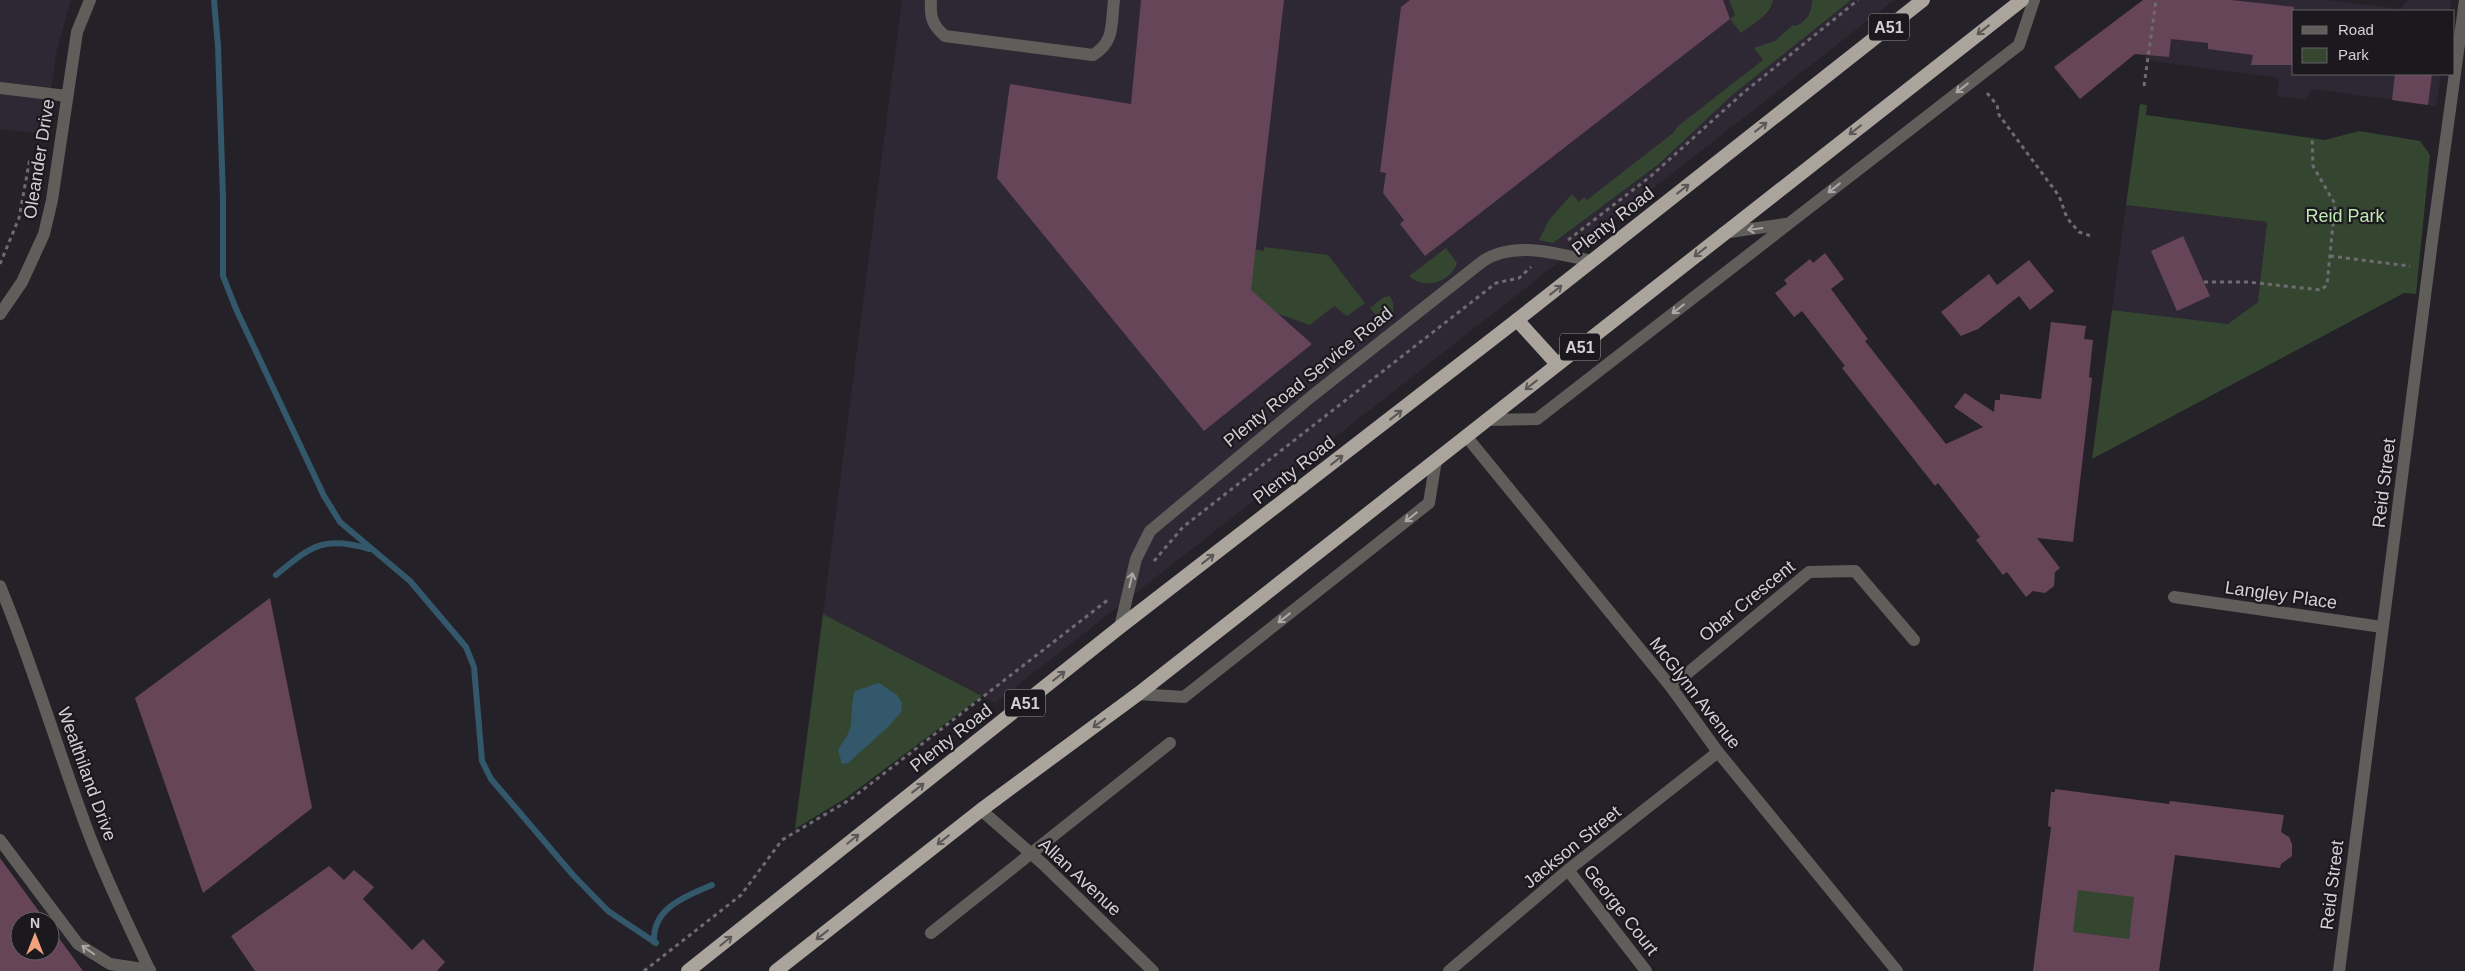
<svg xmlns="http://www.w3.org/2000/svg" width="2465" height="971" viewBox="0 0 2465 971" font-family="Arial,sans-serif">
<rect width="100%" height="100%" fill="#252128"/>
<g fill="#2e2834">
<path d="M0,0H71L57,49L46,121L51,129L50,135L0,129Z"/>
<path d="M902,0H1894L995,703L823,614Z"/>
<path d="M2154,0H2327L2401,9L2408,0H2451L2450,11H2294V74H2441L2436,106L2314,89L2305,99L2277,96L2279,78L2145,60Z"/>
<path d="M2126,205L2267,222L2258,302L2228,324L2112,310Z"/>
</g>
<g fill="#344630">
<path d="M1729,0H1773C1771,15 1752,24 1741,33L1730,19L1735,15Z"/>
<path d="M1812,0H1851L1731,96L1660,163L1553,243L1539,240L1549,220L1572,194L1579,202L1584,197L1587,200L1673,133L1678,126L1763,60L1754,48L1775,41L1793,25L1796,26C1807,21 1812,12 1812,0Z"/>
<path d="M2140,104L2147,105L2146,115L2325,140L2359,131L2420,141L2430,155L2416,294L2404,293L2092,459L2112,310L2228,324L2258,302L2267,222L2126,205Z"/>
<path d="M1264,247L1328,255L1365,303L1347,316L1334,306L1310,325L1267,310L1247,286L1253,249L1264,251Z"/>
<path d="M1446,248L1457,263C1450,283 1424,290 1409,276Z"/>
<path d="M1390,296L1393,303L1394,316L1384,325L1370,308L1384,297Z"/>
<path d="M823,614L982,696L846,798L795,829Z"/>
<path d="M2076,887L2115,895L2138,894L2129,937H2132L2109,963L2112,937L2089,934L2069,971Z"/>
</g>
<path fill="#33586b" d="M879,683L897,695L902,703L901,712L889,726L848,763L842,764L838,750C843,741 850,734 851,724C852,713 851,703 855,691Z"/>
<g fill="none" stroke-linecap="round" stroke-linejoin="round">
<g stroke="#33586b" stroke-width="6">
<path d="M214,0L218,46L223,198V276L236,309L324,496L340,522L410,581L466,647L474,667L482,761L491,779L573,875L608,911L656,943"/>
<path d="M276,575C310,547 323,535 369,549"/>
<path d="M654,942C652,908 686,896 712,885"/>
</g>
</g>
<g fill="#664558" fill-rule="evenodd">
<path d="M1141,0H1284L1251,290L1312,344L1204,431L997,178L1010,84L1131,104Z"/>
<path d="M1410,0H1723L1730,19L1425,256L1400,224L1404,220L1383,193L1386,173L1380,172L1401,7Z"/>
<path d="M2143,0H2231L2294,7V65H2251L2253,55L2208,49V43L2171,39L2169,57L2135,54L2080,99L2054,67Z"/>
<path d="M2395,74H2432L2428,105L2392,100Z"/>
<path d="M2183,236L2210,296L2177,311L2151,251Z"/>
<path d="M1825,253L1844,279L1831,289L1868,339L1865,341L1946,444L1983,427L1954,407L1965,393L1994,412L1995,400H2000V394L2041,399L2051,322L2086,326L2084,339L2093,340L2089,377L2092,378L2073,542L2037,538L2060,568L2055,572L2054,586L2045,593L2033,591L2026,597L2007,572L2003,575L1976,540L1980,537L1938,483L1935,486L1842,368L1845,366L1802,311L1794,317L1775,293L1787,284L1784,280L1810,259L1813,263Z"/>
<path d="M2029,260L2054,291L2030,310L2019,296L1978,329L1961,336L1941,312L1989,274L1997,285Z"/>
<path d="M270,598L312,808L203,893L135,698Z"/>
<path d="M2055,789L2169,804L2170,801L2284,815L2281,832L2289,837L2292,844V856L2281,864L2280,868L2175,855L2159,971H2033L2051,827L2048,826L2051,792H2055ZM2078,890L2134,897L2129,939L2073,932Z"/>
<path d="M0,858L46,921H20V951H50V926L83,971H0Z"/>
<path d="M329,866L344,880L354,870L374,887L363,899L412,950L423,939L445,962L437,971H255L231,936Z"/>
</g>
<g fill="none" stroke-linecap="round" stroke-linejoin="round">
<g stroke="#6f6b72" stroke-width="3" stroke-dasharray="4 4" stroke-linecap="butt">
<path d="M2144,86L2156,0"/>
<path d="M1987,93L1997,105L1999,115L2059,196L2067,218L2079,232L2091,236"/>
<path d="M1568,240L1651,176L1743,93L1858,0"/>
<path d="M2330,256L2410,266"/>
<path d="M0,264L19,218L30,158"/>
<path d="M2204,282H2248L2321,290L2327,285L2335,204L2313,166L2312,137"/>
<path d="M1154,561L1183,527L1496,283L1519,278L1531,267"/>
<path d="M644,971L741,895L782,840L851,799L1109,599"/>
</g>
<g stroke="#605e5a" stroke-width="12">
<path d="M931,0C930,17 932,25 945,36L1093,55C1115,42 1111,24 1114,0"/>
<path d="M0,88L67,96"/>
<path d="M1120,627L1136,559L1150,531L1312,396L1483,261C1515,240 1557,254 1592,261"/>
<path d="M0,840L78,944L110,964L150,970"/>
<path d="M931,933L1170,743"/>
</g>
<g stroke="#605e5a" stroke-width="12">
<path d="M1723,233L1785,224"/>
<path d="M0,314L22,282L44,234L52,200L77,32L90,0"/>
<path d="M1486,420L1537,419L2019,45L2034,0"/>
<path d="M1466,436L1671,687L1718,752L1897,971"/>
<path d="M0,586C33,665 57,748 87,829C105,878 128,924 150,971"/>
<path d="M2174,597L2382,627"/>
<path d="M1671,687L1809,572L1855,571L1914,640"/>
<path d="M1138,694L1184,697L1429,503L1436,460"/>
<path d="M981,810L1043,864L1153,971"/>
<path d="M1568,870L1646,971"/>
<path d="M1449,971L1568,870L1718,752"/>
<path d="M2339,971L2432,241L2465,0"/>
</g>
<g stroke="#aaa49c" stroke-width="14">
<path d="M1517,320L1557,364"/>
<path d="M688,971L1120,627L1517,320L1923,0"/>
<path d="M776,971L981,810L1138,694L2022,0"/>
</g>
</g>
<defs><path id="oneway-shaft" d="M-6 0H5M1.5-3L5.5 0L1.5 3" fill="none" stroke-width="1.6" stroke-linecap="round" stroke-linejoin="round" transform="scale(1.25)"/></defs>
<g stroke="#5b5757">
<use href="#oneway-shaft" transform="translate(1983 30) rotate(142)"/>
<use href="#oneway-shaft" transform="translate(1761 127) rotate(-38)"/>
<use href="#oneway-shaft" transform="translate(1855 130) rotate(142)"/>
<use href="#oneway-shaft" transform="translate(1683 189) rotate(-38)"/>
<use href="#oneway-shaft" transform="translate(1700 252) rotate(142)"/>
<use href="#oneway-shaft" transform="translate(1556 290) rotate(-38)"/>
<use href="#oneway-shaft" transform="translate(1531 385) rotate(142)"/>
<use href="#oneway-shaft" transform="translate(1396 415) rotate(-38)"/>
<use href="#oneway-shaft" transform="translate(1337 460) rotate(-38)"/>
<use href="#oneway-shaft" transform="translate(1208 559) rotate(-38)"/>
<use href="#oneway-shaft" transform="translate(1059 676) rotate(-38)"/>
<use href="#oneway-shaft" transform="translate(1099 723) rotate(144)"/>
<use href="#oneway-shaft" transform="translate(918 788) rotate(-38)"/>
<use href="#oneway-shaft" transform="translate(853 839) rotate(-39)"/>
<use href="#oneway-shaft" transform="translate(943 840) rotate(142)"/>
<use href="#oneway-shaft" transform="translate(822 935) rotate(142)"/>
<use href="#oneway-shaft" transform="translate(726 941) rotate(-39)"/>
</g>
<g stroke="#aba8aa">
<use href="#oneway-shaft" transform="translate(1962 88) rotate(142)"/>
<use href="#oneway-shaft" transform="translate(1834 188) rotate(142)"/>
<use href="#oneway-shaft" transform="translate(1755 229) rotate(172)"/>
<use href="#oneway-shaft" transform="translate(1678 309) rotate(142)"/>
<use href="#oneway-shaft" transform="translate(1411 517) rotate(142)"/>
<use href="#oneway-shaft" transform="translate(1131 580) rotate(-77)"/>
<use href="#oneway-shaft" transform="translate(1284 618) rotate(142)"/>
<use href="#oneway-shaft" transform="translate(88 950) rotate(-145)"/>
</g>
<g text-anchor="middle" stroke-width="4.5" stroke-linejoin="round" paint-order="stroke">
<g fill="#1b181e" stroke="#9c999e" stroke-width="1">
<rect x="1869" y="13.5" width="40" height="27" rx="4"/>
<rect x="1560" y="333.5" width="40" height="27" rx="4"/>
<rect x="1005" y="689.5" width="40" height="27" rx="4"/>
</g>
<g font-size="16" font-weight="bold" fill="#d3d0d5">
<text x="1889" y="33">A51</text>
<text x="1580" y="353">A51</text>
<text x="1025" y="709">A51</text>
</g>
<g font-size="18" fill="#d3d0d5" stroke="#1b181e">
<text transform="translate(39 159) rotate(-81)" y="6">Oleander Drive</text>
<text transform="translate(1613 221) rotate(-38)" y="6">Plenty Road</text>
<text transform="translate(1308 377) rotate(-39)" y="6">Plenty Road Service Road</text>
<text transform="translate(1294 470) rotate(-38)" y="6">Plenty Road</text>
<text transform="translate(2384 483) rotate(-83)" y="6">Reid Street</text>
<text transform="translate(2281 595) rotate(8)" y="6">Langley Place</text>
<text transform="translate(1747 601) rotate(-39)" y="6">Obar Crescent</text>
<text transform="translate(1695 693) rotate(52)" y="6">McGlynn Avenue</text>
<text transform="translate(951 738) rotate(-38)" y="6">Plenty Road</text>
<text transform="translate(87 774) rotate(70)" y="6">Wealthiland Drive</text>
<text transform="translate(1572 847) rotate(-39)" y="6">Jackson Street</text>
<text transform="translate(1080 877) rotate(43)" y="6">Allan Avenue</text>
<text transform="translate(2332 885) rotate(-83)" y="6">Reid Street</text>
<text transform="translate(1621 910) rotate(52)" y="6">George Court</text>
</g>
<g font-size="18" fill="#bee8b3" stroke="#1b181e">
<text x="2345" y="222">Reid Park</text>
</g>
</g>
<rect x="2292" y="10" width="162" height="65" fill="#1b181e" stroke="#656267"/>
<rect x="2302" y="26" width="25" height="8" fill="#605e5a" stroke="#656267"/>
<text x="2338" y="35" font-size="15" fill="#d3d0d5">Road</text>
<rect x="2302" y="48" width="25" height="15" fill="#344630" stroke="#656267"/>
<text x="2338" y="60" font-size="15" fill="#d3d0d5">Park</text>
<g transform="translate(35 936)"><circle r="24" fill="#1b181e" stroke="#656267"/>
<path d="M0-4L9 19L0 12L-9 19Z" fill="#f1a17c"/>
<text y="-8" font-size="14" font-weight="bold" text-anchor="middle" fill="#d3d0d5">N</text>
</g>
</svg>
